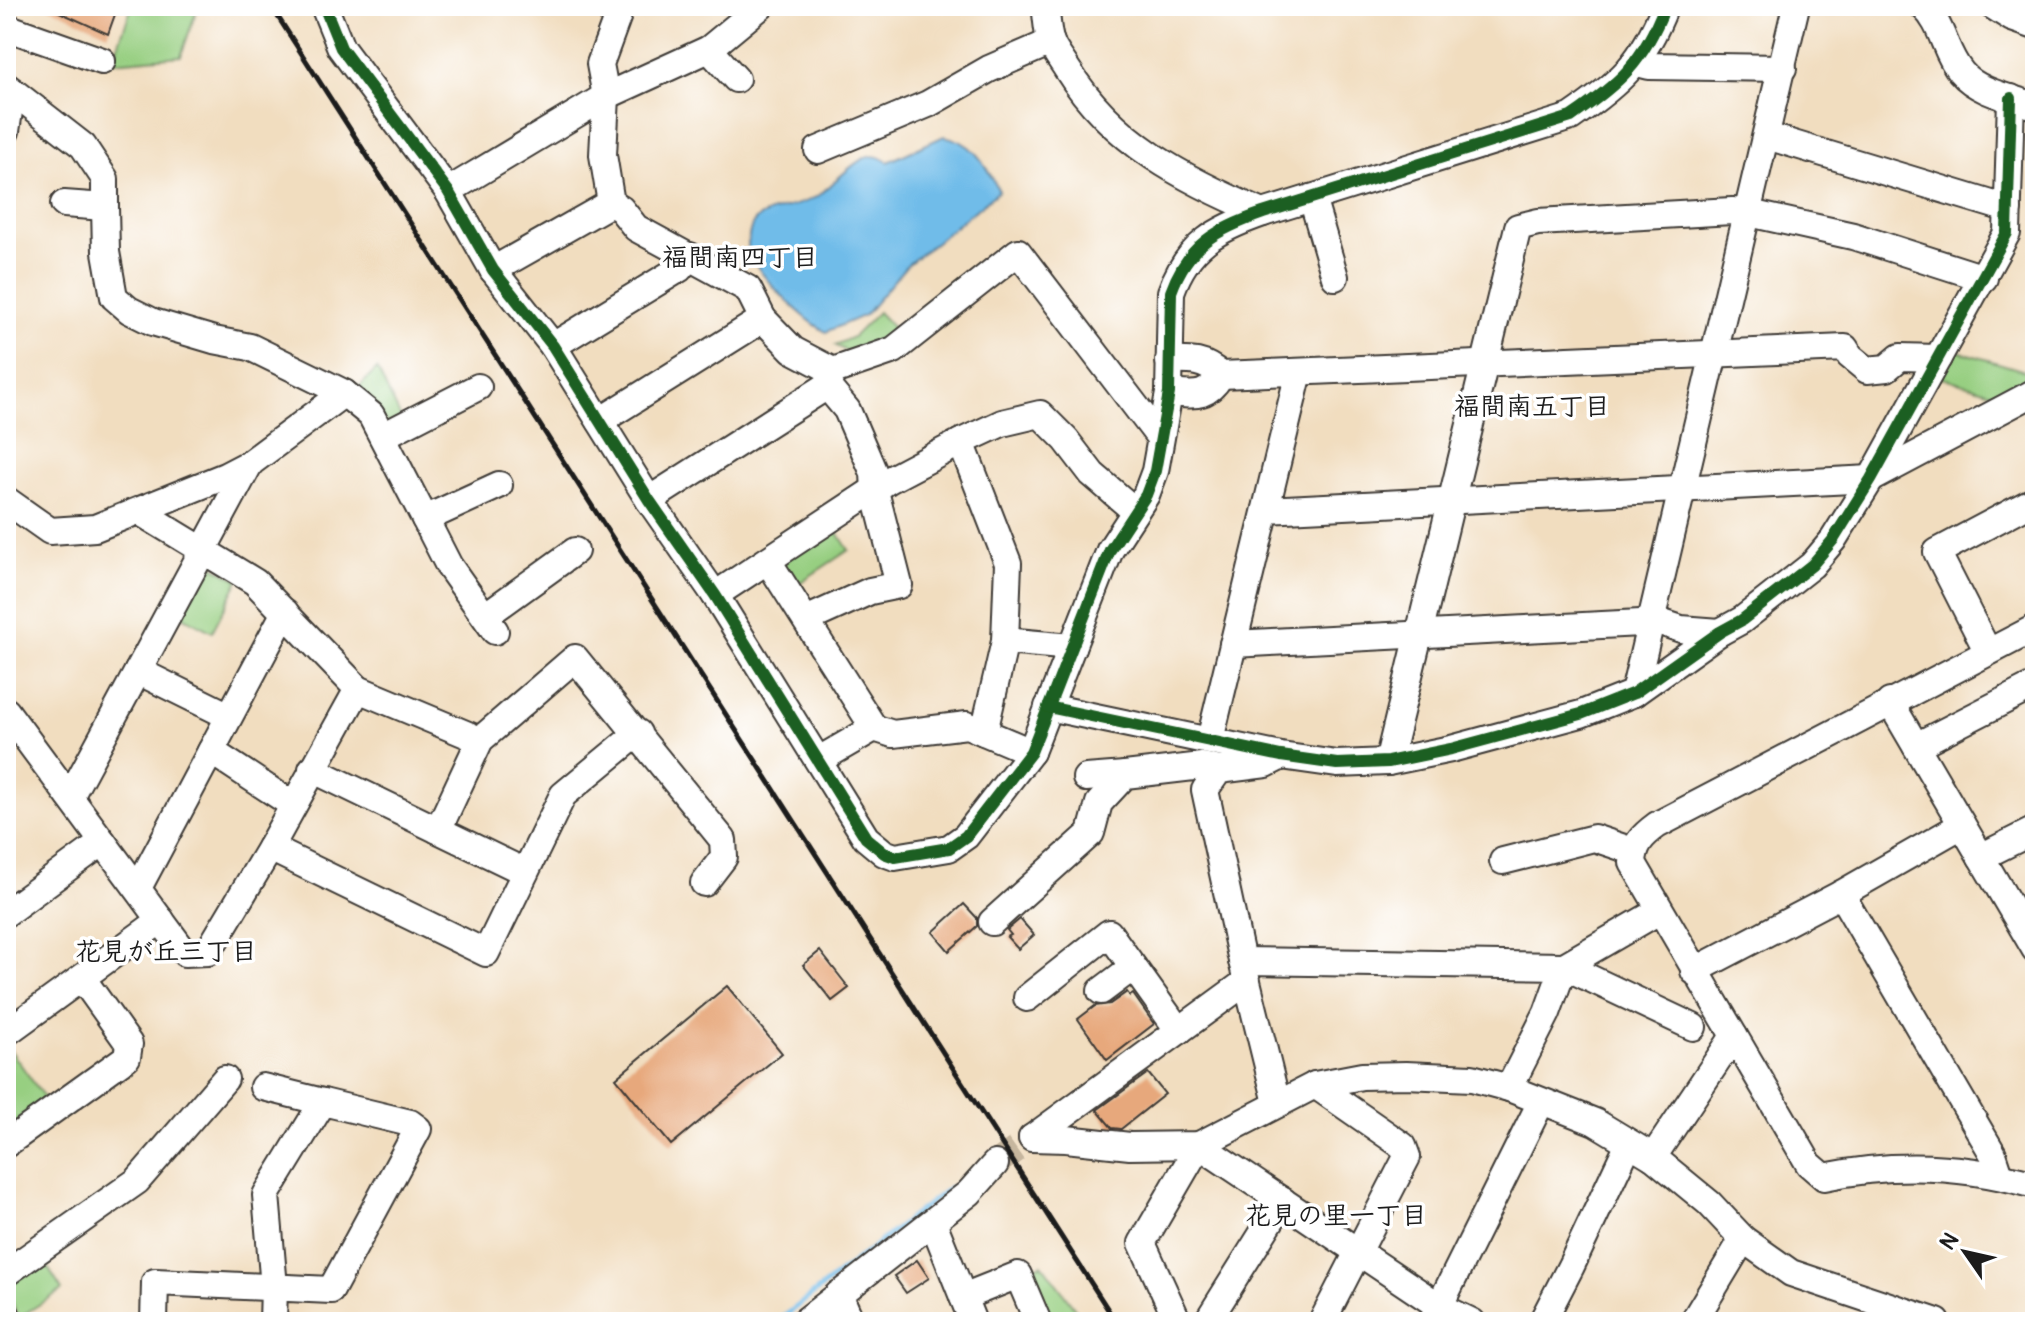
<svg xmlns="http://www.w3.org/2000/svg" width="2041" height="1328" viewBox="0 0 2041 1328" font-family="Pangolin,'Klee One',sans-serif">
<rect width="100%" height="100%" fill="#fff"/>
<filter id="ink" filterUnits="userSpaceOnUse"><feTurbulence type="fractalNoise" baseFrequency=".0125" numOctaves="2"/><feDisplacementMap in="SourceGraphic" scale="16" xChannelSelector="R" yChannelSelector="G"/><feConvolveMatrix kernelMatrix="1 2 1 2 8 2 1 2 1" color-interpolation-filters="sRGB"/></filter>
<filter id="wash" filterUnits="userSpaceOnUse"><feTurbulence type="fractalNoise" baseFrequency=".006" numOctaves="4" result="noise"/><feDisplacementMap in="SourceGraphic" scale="32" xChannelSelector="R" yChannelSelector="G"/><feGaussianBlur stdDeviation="1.8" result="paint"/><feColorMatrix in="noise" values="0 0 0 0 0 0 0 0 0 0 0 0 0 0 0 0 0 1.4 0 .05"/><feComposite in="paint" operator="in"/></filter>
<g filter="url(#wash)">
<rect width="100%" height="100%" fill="#f1ddbf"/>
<g fill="#97cf81" stroke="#5a764e" stroke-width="2">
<path d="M132,6H198L181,56L112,62Z"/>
<path d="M878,312L898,333L880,344L851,354L835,345L853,337Z"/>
<path d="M1955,350L2035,374V380L2005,396L1940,377Z"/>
<path d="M377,369L401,418L388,425L361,395L359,387Z"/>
<path d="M833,526L849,550L793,587L782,569L786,559Z"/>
<path d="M213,566L239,580L212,632L179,614L204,570Z"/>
<path d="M6,1044L48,1103L10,1131L6,1126Z"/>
<path d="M43,1260L62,1290L21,1316L16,1313L6,1284Z"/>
<path d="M1042,1264L1085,1322H1047L1025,1272Z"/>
</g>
<path fill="#70bce9" stroke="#466c82" stroke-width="2" d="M944,136C976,142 985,165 999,191L906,266L865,315L826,332C804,319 751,271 748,246C748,239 750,227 754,222C766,208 798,208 816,197C833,186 847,166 865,158C874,154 880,157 888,162Z"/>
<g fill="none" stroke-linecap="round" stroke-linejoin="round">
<path stroke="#70bce9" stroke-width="5" d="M777,1322L949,1188"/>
</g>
<g id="blocks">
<g fill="#e7a87b">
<path d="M46,6H118L108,34Z"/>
<path d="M964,904L977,918V926L949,951L933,932Z"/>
<path d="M1020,919L1034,935L1018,949L1007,937L1011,935L1007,930Z"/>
<path d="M820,951L849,988L832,1001L803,965Z"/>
<path d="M727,986L782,1053L671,1145L616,1078Z"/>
<path d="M1127,992L1130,996L1133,994L1154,1024L1107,1060L1078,1019L1095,1006L1110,1004Z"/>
<path d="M1148,1073L1165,1094L1121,1129L1112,1128L1097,1110Z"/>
<path d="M917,1260L929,1278L906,1293L894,1276Z"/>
</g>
</g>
</g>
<g filter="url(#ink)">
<use href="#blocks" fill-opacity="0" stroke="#3c3934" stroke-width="2"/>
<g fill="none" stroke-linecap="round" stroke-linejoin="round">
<path stroke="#c6b69e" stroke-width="26" stroke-dasharray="26 13" stroke-linecap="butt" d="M995,1164L1032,1138"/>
<g stroke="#3c3934" stroke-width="30">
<g id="minor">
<path d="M324,6L341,48L448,191L493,270L553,346L649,500L715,595L866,838L884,853L895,857L949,848L966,836L1031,752L1110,550L1146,495L1155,471L1169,393L1171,292C1188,244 1217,229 1263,213L1571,117C1620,83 1643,63 1665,6"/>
<path d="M1045,6C1047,17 1047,32 1051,43C1055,52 1062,61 1067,69C1113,143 1185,180 1263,213"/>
<path d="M1923,6C1943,24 1944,52 1961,72C1977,92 2011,98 2035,106"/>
<path d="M1993,6L2012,18L2035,26"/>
<path d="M6,27L102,61"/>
<path d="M709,49L736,79"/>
<path d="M1637,63L1649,66L1783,68"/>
<path d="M6,86L83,146L105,179V207L64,204"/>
<path d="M6,131L12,91"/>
<path d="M1767,136L2008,209"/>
<path d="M818,150L928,104L989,69L1051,42"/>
<path d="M448,191L606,96L709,49L761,6"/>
<path d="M1312,198L1335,277"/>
<path d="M611,203L621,209L636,228L748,289L763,319L793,350L833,371L894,350L1018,252L1160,438"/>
<path d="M611,203L603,155L606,96L600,64L618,15L617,6"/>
<path d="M105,207L106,252L114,297L129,310L153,322L214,340L250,347L344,393L371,415L425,519L499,485"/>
<path d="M493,270L611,203"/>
<path d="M553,346L679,269L690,256"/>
<path d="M1169,361C1191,360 1204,360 1221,375L1845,348L1850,356L1867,370L1887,368L1900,357L1938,358"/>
<path d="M1169,393C1195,395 1206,399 1221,375"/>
<path d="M600,421L763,319"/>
<path d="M383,436L478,387"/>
<path d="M961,442L1008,563L1005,641"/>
<path d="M6,500L50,531L95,528L225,476L250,463L344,393"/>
<path d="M649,500L827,386L833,371"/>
<path d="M1266,510L1871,479L2035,392"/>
<path d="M425,519L449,566L495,631"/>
<path d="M768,561L874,728L819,760"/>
<path d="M715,595L889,480L961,442L1002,423L1040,414L1066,440L1092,474L1135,511"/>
<path d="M485,616L575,551"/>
<path d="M806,620L870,591L899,585L875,491L874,473L847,410L827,386"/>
<path d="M2035,628L1657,825C1642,836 1634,844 1633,863L1809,1164L1824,1177C1894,1162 1966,1165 2035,1185"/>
<path d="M1233,644L1660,622L1681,629L1720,632"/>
<path d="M1988,652L1937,552L2035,500"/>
<path d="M138,671L229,716"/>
<path d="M358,689L480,740"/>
<path d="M1634,693L1796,6"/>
<path d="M1890,702L2035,949"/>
<path d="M1048,707L1281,756L1337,764L1388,762L1451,749L1581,714L1634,693L1720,632L1742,620L1812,565L1833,540L1871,479L2007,233L2011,98"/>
<path d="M6,711L185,953L208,952L270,848L358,689L255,582L140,512"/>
<path d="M874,728L893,734L967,725L1031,752"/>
<path d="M984,732L1005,641L1072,647"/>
<path d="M1210,740L1299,372"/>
<path d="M1916,746L2035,685"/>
<path d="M211,751L293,805"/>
<path d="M1388,762L1518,227L1538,222L1732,211L1749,213L1853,236L1984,278"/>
<path d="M312,769L525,872"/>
<path d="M1086,778L1125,775"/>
<path d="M70,797L250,463"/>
<path d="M438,830L480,740L575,658L723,840L724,857L704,883"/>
<path d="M270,848L486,953L563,795L638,733"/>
<path d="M1981,857L2035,830"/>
<path d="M1503,861L1594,838L1633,851"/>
<path d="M138,888L285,612"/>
<path d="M1841,894L1993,1154L2000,1175"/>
<path d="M6,913L103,842"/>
<path d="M992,922L1091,833L1099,803L1125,775L1202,766L1219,770"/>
<path d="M1242,961L1564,966L1693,1027"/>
<path d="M1694,971L1841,894L1962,825"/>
<path d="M1101,991L1133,967"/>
<path d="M1027,998L1109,933L1179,1031"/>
<path d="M6,1033L161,920"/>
<path d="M1315,1085L1403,1146L1407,1157L1322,1322"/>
<path d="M263,1087L323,1102"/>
<path d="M1509,1088L1547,1013L1564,966L1659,911"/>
<path d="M1277,1103L1242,961L1205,790L1219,770L1266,764L1278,758"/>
<path d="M1032,1138L1066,1139L1130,1146L1199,1145L1315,1085L1362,1076L1406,1075L1472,1078L1509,1088L1595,1122L1653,1157L1709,1203L1743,1239L1791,1273L1937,1322"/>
<path d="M1032,1138L1247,981"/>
<path d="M6,1144L127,1057L129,1044L82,978"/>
<path d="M1199,1145L1439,1306L1472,1322"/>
<path d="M1653,1157L1734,1036"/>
<path d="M933,1222L973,1322"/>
<path d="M6,1273L137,1181L225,1079"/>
<path d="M839,1294L851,1322"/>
<path d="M963,1297L1018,1275L1038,1322"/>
<path d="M6,1314L9,1322"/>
<path d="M1433,1319L1541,1102"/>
<path d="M154,1322L155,1282L331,1290L418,1129L410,1123L323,1102L266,1195L274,1287L273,1322"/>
<path d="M804,1322L969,1193L995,1164"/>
<path d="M1178,1322L1142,1243L1199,1145"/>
<path d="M1207,1322L1283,1201"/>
<path d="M1542,1322L1571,1266L1629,1143"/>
<path d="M1693,1322L1743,1239"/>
</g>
</g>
<use href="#minor" stroke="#fff" stroke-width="26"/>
<path stroke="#1c1c1c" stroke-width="5" d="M271,6L1116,1322"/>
<g stroke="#fff" stroke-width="17">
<g id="cycleway">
<path d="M324,6L341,48L448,191L493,270L553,346L649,500L715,595L866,838L884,853L895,857L949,848L966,836L1031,752L1110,550L1146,495L1155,471L1169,393L1171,292C1188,244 1217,229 1263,213L1571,117C1620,83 1643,63 1665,6"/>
<path d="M1048,707L1281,756L1337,764L1388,762L1451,749L1581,714L1634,693L1720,632L1742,620L1812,565L1833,540L1871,479L2007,233L2011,98"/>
</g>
</g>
<use href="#cycleway" stroke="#1b5e20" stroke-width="12"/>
</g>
</g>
<g text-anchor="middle" stroke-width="7" stroke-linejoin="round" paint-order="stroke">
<g font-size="26" font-weight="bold" fill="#1c1c1c" stroke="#fff">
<text x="740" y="266">福間南四丁目</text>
<text x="1532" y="415">福間南五丁目</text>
<text x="166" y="960">花見が丘三丁目</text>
<text x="1336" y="1224">花見の里一丁目</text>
</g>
</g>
<rect width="2041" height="1328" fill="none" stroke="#fff" stroke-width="32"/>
<g transform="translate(1965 1252) rotate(304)" stroke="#ffffff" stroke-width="6" paint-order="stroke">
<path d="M0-6L14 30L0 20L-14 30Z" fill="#1c1c1c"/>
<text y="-12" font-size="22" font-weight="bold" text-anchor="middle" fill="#1c1c1c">N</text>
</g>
</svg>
